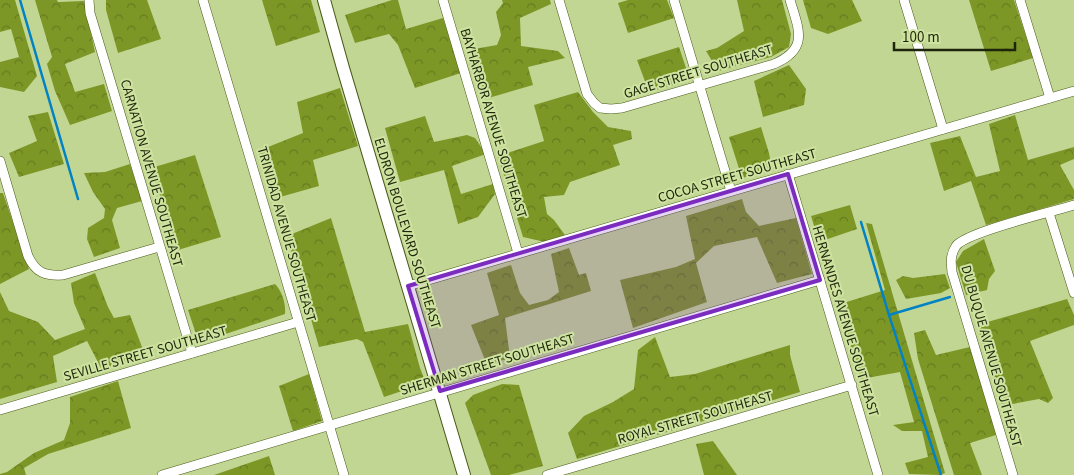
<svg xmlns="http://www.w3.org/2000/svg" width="1074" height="475" viewBox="0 0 1074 475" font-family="'Source Sans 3',sans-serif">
<defs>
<pattern id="forest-crowns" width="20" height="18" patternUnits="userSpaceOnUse" patternTransform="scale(1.25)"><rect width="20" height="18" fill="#7d9726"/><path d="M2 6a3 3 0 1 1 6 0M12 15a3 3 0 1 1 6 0" fill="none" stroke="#667b1f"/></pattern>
</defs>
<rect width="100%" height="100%" fill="#c2d693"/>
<g fill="url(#forest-crowns)">
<path d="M0,0H15L37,76L24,92L0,87V62L19,57L11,29L0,32Z"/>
<path d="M35,0H57L58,2L84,1L95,52L65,64L75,92L104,84L112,111L70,125L55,91L47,64L52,57Z"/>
<path d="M106,0H147L161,39L118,53L106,10Z"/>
<path d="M262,0H311L320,32L276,46Z"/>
<path d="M392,0H398L406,29L443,18L461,73L415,88L398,45L389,34L355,43L345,15Z"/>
<path d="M502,0H550L551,4L520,18L521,46L558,51L565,58L528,67L533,85L485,99L474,49L497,45L501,35L496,12L503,3Z"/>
<path d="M628,0H667L674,18L628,33L618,3Z"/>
<path d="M737,0H782L791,34L789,47L771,57L718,71L706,51L717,48L744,31Z"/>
<path d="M803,0H852L862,21L828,34L811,28Z"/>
<path d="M969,0H1014L1033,58L991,71Z"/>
<path d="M679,47L690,80L649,92L637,60Z"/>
<path d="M789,65L806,89L804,105L763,117L754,81Z"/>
<path d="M340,88L358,146L313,160L319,186L273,199L258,151L303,133L297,102Z"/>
<path d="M578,92L593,112L608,127L631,131L632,139L613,145L620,165L570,182L564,195L544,197L547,214L554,220L565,235L545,242L523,237L498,156L544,141L534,105Z"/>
<path d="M48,112L64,164L19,177L9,153L37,141L28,116Z"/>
<path d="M1015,115L1028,160L1074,147V159L1060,165L1074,190V199L986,225L971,181L944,191L930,143L960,136L976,177L1000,171L989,124Z"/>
<path d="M425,116L434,142L467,135L475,138L486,154L452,166L461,194L493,184L495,194L478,217L458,224L444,170L400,182L385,128Z"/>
<path d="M761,127L769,153L772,170L742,178L729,137Z"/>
<path d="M195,155L221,237L178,250L151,168Z"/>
<path d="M130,164L142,201L117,208L112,220L120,248L94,257L87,239L88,228L104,218L105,209L93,192L84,173L105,172Z"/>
<path d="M0,193H3L29,269L0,284Z"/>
<path d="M742,199L746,212L759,226L796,218L812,274L777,283L757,237L714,246L696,263L707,302L633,328L620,280L676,267L695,259L686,216Z"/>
<path d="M850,205L857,229L819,242L811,216Z"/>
<path d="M331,218L365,332L408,324L420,368L426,383L384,397L363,342L357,339L319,347L287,236Z"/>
<path d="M866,223L872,224L945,473L939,475L909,474L905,463L928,457L922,431H902L893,425L914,422L900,372L861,379L837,305L885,290Z"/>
<path d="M984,239L995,271L989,279L987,290L966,295L956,262L963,251Z"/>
<path d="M569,248L579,275L586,273L591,291L505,318L510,358L487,365L471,325L499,315L487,273L511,265L520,293L529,305L548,300L559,292L551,254Z"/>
<path d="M95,273L108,307L114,318L130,315L145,355L102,370L87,341L53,356L57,382L0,399V292L9,311L38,322L55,340L85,329L74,303L71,283Z"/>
<path d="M945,274L950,288L941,293L906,299L896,280L903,276L913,278Z"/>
<path d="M275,284C282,291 286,304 285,314L199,343L188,310Z"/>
<path d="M1067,299L1074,315V325L1030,341L1053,398L1048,403L1039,399L1002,406L977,325Z"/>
<path d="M925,330L936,355L970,347L996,435L970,443L982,475H954L918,359L914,333Z"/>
<path d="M655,337L670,377L695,374L790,345V355L800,392L577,459L568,433L584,416L613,402L634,389L638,350Z"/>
<path d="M309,374L322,421L293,431L279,386Z"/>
<path d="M118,381L131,428L48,454L24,468L26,475H0V474L7,472L34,453L64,440L70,423V397Z"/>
<path d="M502,384L519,385L543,466L509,475H491L465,403L473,395Z"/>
<path d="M713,441L737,475H704L696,444Z"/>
<path d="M269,456L275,475H214Z"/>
</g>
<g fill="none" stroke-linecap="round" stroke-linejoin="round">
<g stroke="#0082c5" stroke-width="2.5">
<path d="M20,0L78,199"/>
<path d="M861,222L889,315L941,475"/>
<path d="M889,315L950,297"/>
</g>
<g stroke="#4a5a18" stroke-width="10">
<g id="street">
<path d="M89,0L90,13L192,353"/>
<path d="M203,0L344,475"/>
<path d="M443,0L518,253"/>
<path d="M559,0L587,94L594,103L600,108L611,109L622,108L774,64C809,49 799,30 790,0"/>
<path d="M674,0L731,191"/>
<path d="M904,0L943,129"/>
<path d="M1020,0L1050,98"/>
<path d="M0,161L28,256C36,273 45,276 63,275L159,247"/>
<path d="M788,174L878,475"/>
<path d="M1049,213L1074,293"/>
<path d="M408,286L1074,91"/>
<path d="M0,410L298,322"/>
<path d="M162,475L820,280"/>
<path d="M547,475L852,385"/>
<path d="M1013,475L952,272C951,263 950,255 956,246C966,232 1052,212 1074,205"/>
</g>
</g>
<g stroke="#4a5a18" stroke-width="14">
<path id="secondary" d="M324,0L343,68L464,475"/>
</g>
<use href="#street" stroke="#fff" stroke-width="9"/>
<use href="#secondary" stroke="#fff" stroke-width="12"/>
</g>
<path fill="#7b2cbf" fill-opacity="0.2" stroke="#7b2cbf" stroke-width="4" stroke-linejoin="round" d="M788,174L820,280L440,391L408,286Z"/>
<g text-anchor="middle" stroke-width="4" stroke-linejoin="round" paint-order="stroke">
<g font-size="14" fill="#1e250a" stroke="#cfe3a0">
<text transform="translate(698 71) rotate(-17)" y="5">GAGE STREET SOUTHEAST</text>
<text transform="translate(494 123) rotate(73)" y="5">BAYHARBOR AVENUE SOUTHEAST</text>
<text transform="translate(152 173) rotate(74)" y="5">CARNATION AVENUE SOUTHEAST</text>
<text transform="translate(737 175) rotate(-16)" y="5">COCOA STREET SOUTHEAST</text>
<text transform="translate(408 233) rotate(73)" y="5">ELDRON BOULEVARD SOUTHEAST</text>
<text transform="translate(287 234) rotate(74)" y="5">TRINIDAD AVENUE SOUTHEAST</text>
<text transform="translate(846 321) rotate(73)" y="5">HERNANDES AVENUE SOUTHEAST</text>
<text transform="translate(145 353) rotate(-16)" y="5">SEVILLE STREET SOUTHEAST</text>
<text transform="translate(992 356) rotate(74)" y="5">DU BUQUE AVENUE SOUTHEAST</text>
<text transform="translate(487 364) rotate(-17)" y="5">SHERMAN STREET SOUTHEAST</text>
<text transform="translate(695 417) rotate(-16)" y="5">ROYAL STREET SOUTHEAST</text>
</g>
</g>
<path d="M894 42v8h121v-8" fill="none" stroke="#1e250a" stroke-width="2.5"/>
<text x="902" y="42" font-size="15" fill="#1e250a" stroke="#cfe3a0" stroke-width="4" paint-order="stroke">100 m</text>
</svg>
